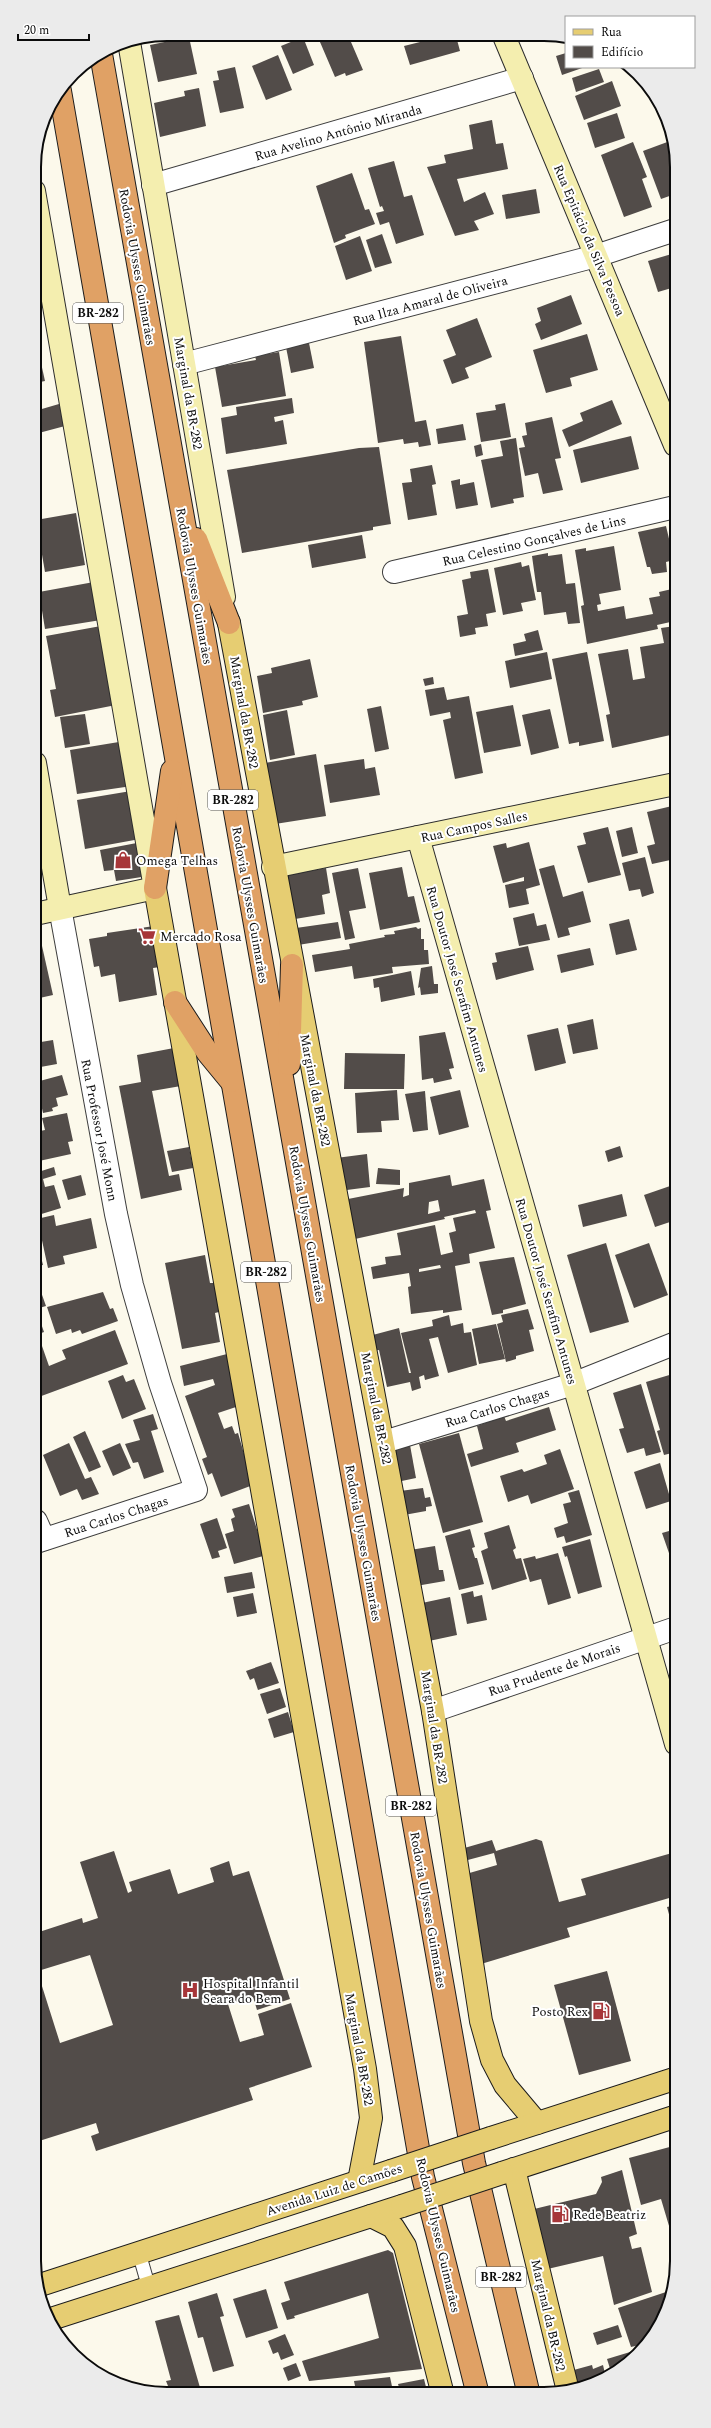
<svg xmlns="http://www.w3.org/2000/svg" width="711" height="2428" viewBox="0 0 711 2428" font-family="Spectral,serif">
<rect width="100%" height="100%" fill="#fcf9eb"/>
<g fill="#524c49" fill-rule="evenodd">
<path d="M317,35H348L363,70L346,76L345,73L335,77Z"/>
<path d="M359,35H373L361,41Z"/>
<path d="M423,36H456L460,51L410,65L404,46L424,41Z"/>
<path d="M189,37L197,74L158,82L150,45Z"/>
<path d="M303,37L314,65L293,74L281,46Z"/>
<path d="M566,53V67H585L562,75L556,56Z"/>
<path d="M278,55L292,90L266,100L252,66Z"/>
<path d="M235,67L244,108L220,113L213,81L219,80L217,71Z"/>
<path d="M599,69L604,82L576,92L572,78Z"/>
<path d="M612,81L621,106L584,120L575,96Z"/>
<path d="M199,88L206,126L160,137L154,103L185,96L184,91Z"/>
<path d="M617,113L625,138L595,148L587,123Z"/>
<path d="M492,120L496,144L503,143L508,169L457,179L464,202L485,192L494,214L474,221L479,230L455,236L427,167L446,163L444,155L473,149L469,125Z"/>
<path d="M670,141L675,155V194L661,199L643,151Z"/>
<path d="M633,142L647,177L642,179L652,207L624,217L601,155Z"/>
<path d="M394,161L404,197L412,195L424,235L396,244L389,222L380,225L376,213L384,211L382,206L380,207L368,168Z"/>
<path d="M352,173L365,210L369,209L375,224L345,235L346,238L334,243L316,186Z"/>
<path d="M536,189L540,213L506,219L502,195Z"/>
<path d="M382,234L392,263L375,268L366,240Z"/>
<path d="M360,236L372,271L346,280L335,246Z"/>
<path d="M675,253V287L658,292L648,261Z"/>
<path d="M571,295L582,324L541,340L535,324L541,321L537,308Z"/>
<path d="M477,318L492,357L465,368L469,378L452,384L443,360L456,355L446,330Z"/>
<path d="M587,334L598,370L570,378L572,386L546,393L533,350Z"/>
<path d="M35,336L45,381L35,383L34,336Z"/>
<path d="M401,336L415,422L426,420L431,445L419,447L418,442L404,444L403,439L378,443L364,342Z"/>
<path d="M309,343L314,368L291,373L286,347Z"/>
<path d="M279,352L286,396L222,407L215,367L256,360L255,356Z"/>
<path d="M292,398L294,413L274,417L275,422L283,420L287,444L226,454L221,418L237,415L236,407Z"/>
<path d="M612,400L622,424L569,447L562,430L583,421L580,413Z"/>
<path d="M505,403L511,437L481,442L476,413L496,410L495,405Z"/>
<path d="M59,404L65,426L35,434V411Z"/>
<path d="M552,417L561,458L555,459L563,490L543,494L538,473L525,476L519,448L525,447L522,436L527,435L525,423Z"/>
<path d="M463,424L466,440L438,444L436,429Z"/>
<path d="M631,436L639,469L581,483L573,450Z"/>
<path d="M516,438L524,497L513,499L514,503L491,508L481,460L503,456L500,441Z"/>
<path d="M481,444L483,455L476,457L474,446Z"/>
<path d="M379,447L391,524L373,527V530L242,553L227,470L359,448Z"/>
<path d="M432,465L436,484L432,485L437,515L408,520L402,483L412,482L410,469Z"/>
<path d="M460,479V485L474,482L478,505L456,509L451,481Z"/>
<path d="M76,513L85,565L45,572L36,520Z"/>
<path d="M666,526L674,560L666,562L667,572L652,574L650,567H647L638,532Z"/>
<path d="M362,535L366,558L312,568L308,545Z"/>
<path d="M614,546L621,590L599,594L601,604L597,605L598,611L624,606L626,619L653,614L649,598L660,596L659,592L672,589L673,593H675V621L657,625L658,629L587,644L581,606L584,605L575,550L586,548V551Z"/>
<path d="M548,553V556L562,554L566,584L575,583L580,623L568,624L566,612L544,615L541,592H537L532,556Z"/>
<path d="M521,562L522,567L529,565L536,600L521,603L523,611L503,615L494,568Z"/>
<path d="M488,569L496,612L486,614L488,626L475,628L476,634L460,637L457,616L468,614L462,580L471,578L470,572Z"/>
<path d="M94,582L101,620L45,629L39,592Z"/>
<path d="M101,626L116,705L55,717L50,690L56,689L46,636Z"/>
<path d="M675,626V734L612,748L606,715L610,714L598,654L628,649L633,680L645,678L640,647L664,643L661,628Z"/>
<path d="M538,630L543,650L515,656L513,644L526,641L524,634Z"/>
<path d="M547,652L552,679L510,688L505,661Z"/>
<path d="M587,652L604,741L579,746V742L569,744L552,659Z"/>
<path d="M310,659L318,697L302,701L303,705L263,713L257,676L272,673L271,668Z"/>
<path d="M433,677L434,684L425,686L423,679Z"/>
<path d="M444,687L447,700L469,696L483,773L455,779L443,720L451,718L450,712L430,716L425,690Z"/>
<path d="M513,705L521,746L484,753L476,712Z"/>
<path d="M381,706L389,749L375,752L367,709Z"/>
<path d="M550,709L559,748L531,755L522,715Z"/>
<path d="M287,710L295,755L270,760L263,715Z"/>
<path d="M85,714L90,744L65,748L60,717Z"/>
<path d="M125,741L132,786L77,794L70,750Z"/>
<path d="M316,754L326,816L275,824L265,763Z"/>
<path d="M364,759L365,769L375,767L380,795L330,803L324,765Z"/>
<path d="M131,791L140,839L85,849L77,800Z"/>
<path d="M672,806L675,822V859L652,864L647,846L655,844L647,812Z"/>
<path d="M608,827L621,875L588,883L577,846L586,844L583,833Z"/>
<path d="M632,827L638,853L622,857L616,831Z"/>
<path d="M142,842L148,876L116,881L114,870L104,871L100,850Z"/>
<path d="M529,842L540,885L526,889L529,904L509,908L505,885L524,881V877L503,883L493,846L506,843L507,848Z"/>
<path d="M645,857L654,893L642,897L640,889L629,891L622,863Z"/>
<path d="M554,865L563,897L583,891L591,922L568,928L570,935L558,938L539,869Z"/>
<path d="M402,867L408,897L414,896L420,922L380,930L369,873Z"/>
<path d="M326,868L330,893L322,895L325,914L295,919L287,875Z"/>
<path d="M358,868L366,908L349,911L355,938L345,940L332,873Z"/>
<path d="M534,913L537,926L546,924L550,940L519,946L513,918Z"/>
<path d="M629,919L637,950L616,955L609,924Z"/>
<path d="M338,922L341,938L298,945L296,928Z"/>
<path d="M154,926L160,967L153,968L157,995L119,1002L115,974L101,977L99,966L94,967L89,939L107,936V933Z"/>
<path d="M416,927L418,929L421,928V939H424V950H428L429,964L392,967L393,973L354,979L352,966L315,972L312,955L350,949L349,944L385,937L384,935L395,934L394,931Z"/>
<path d="M40,937L53,995L35,999V938Z"/>
<path d="M528,946L534,970L496,980L492,963L497,962L495,953Z"/>
<path d="M590,948L594,965L561,973L557,955Z"/>
<path d="M432,966L434,984H438V993L421,995L420,987L418,988L421,968Z"/>
<path d="M411,971L415,995L381,1002L379,987L374,988L373,979Z"/>
<path d="M593,1019L598,1049L573,1054L567,1025Z"/>
<path d="M558,1028L566,1063L535,1071L527,1035Z"/>
<path d="M445,1032L454,1068L449,1069L452,1079L434,1083L433,1078L422,1080L419,1036Z"/>
<path d="M53,1040L57,1064L35,1068V1043Z"/>
<path d="M174,1048L181,1086L152,1091L169,1176L179,1174L182,1190L141,1199L119,1086L141,1082L137,1055Z"/>
<path d="M345,1053L405,1054L404,1089H344Z"/>
<path d="M62,1075L68,1095L56,1098L58,1106L52,1108L53,1111L43,1113L41,1104L35,1105V1092L39,1091L36,1082Z"/>
<path d="M397,1090L399,1120L381,1121L382,1132L357,1133L355,1093Z"/>
<path d="M460,1090L469,1127L439,1135L430,1097Z"/>
<path d="M425,1091L428,1130L413,1132L405,1094Z"/>
<path d="M67,1113L73,1141L68,1142L71,1154L39,1161L41,1168L35,1170V1132L45,1130L42,1118Z"/>
<path d="M620,1146L623,1157L608,1162L605,1151Z"/>
<path d="M189,1147L193,1168L172,1172L167,1151Z"/>
<path d="M367,1154L370,1187L339,1191L336,1158Z"/>
<path d="M54,1167L56,1175L43,1179L45,1187L54,1185L61,1208L35,1216V1173Z"/>
<path d="M378,1168L400,1170V1185L376,1184Z"/>
<path d="M81,1175L86,1195L68,1200L62,1180Z"/>
<path d="M450,1175L452,1186L484,1179L491,1210L486,1211L495,1248L469,1254L470,1263L455,1266L462,1310L443,1313V1310L411,1314L408,1287L411,1286L409,1273L373,1279L371,1267L386,1264L385,1257L401,1255L397,1233L435,1225L441,1255L453,1252L449,1233L456,1231L453,1218L476,1213L475,1210L444,1217L445,1219L355,1239L348,1199L404,1188L403,1197L409,1195V1183ZM438,1200L440,1211L428,1214L429,1202ZM440,1265L441,1268L419,1272V1269Z"/>
<path d="M673,1185L676,1192V1220L655,1227L644,1195Z"/>
<path d="M622,1194L627,1216L583,1227L578,1205Z"/>
<path d="M54,1215L56,1226L91,1218L97,1248L63,1256L65,1264L48,1268L38,1222L42,1221L41,1218Z"/>
<path d="M35,1234L43,1265L35,1266Z"/>
<path d="M606,1243L629,1322L590,1333L567,1255Z"/>
<path d="M649,1243L668,1295L634,1308L615,1255Z"/>
<path d="M205,1255L210,1283H214L219,1312L215,1313L220,1342L182,1349L165,1263Z"/>
<path d="M514,1257L526,1304L503,1310V1313L492,1315L479,1262Z"/>
<path d="M41,1292L46,1306L36,1309L44,1332L36,1335L35,1294Z"/>
<path d="M103,1292L110,1309L113,1308L118,1321L82,1334L80,1330L72,1333L71,1329L56,1334L47,1307Z"/>
<path d="M528,1309L534,1329L529,1330L534,1351L516,1356V1359L506,1362L497,1324L503,1322L501,1315Z"/>
<path d="M449,1315L451,1326L463,1323L464,1333L471,1332L477,1365L448,1373L438,1337L429,1339L439,1376L425,1380L424,1375L419,1377L421,1388L412,1391L410,1382L387,1387L379,1350L371,1351L369,1336L399,1328L409,1373H411L401,1333L433,1326L432,1320Z"/>
<path d="M496,1324L505,1359L479,1364L472,1329Z"/>
<path d="M115,1330L128,1364L36,1398V1348L42,1346L49,1366L66,1359L62,1350Z"/>
<path d="M227,1354L239,1406L218,1413L224,1429L232,1426L235,1434L238,1433L253,1485L221,1497L212,1473L208,1475L202,1459L207,1457L185,1396L215,1385L213,1379L184,1386L180,1366Z"/>
<path d="M676,1373V1452L664,1455L657,1431L660,1430L646,1382Z"/>
<path d="M123,1375L126,1382L134,1379L146,1409L122,1419L108,1381Z"/>
<path d="M641,1384L661,1452L646,1456L644,1448L627,1453L619,1429L624,1428L613,1393Z"/>
<path d="M549,1407L556,1430L516,1443L519,1452L471,1467L467,1454L483,1449L477,1426L504,1416L506,1421Z"/>
<path d="M153,1414L158,1429L151,1431L164,1472L144,1479L138,1462L133,1463L125,1444L140,1440L133,1420Z"/>
<path d="M85,1431L101,1467L89,1472L73,1437Z"/>
<path d="M459,1433L483,1522L443,1533L419,1444Z"/>
<path d="M69,1443L85,1479L91,1477L99,1494L82,1500L77,1489L60,1496L43,1455Z"/>
<path d="M120,1443L131,1468L113,1476L102,1451Z"/>
<path d="M410,1445L416,1478L397,1482L391,1449Z"/>
<path d="M560,1449L574,1489L531,1504L528,1495L508,1502L500,1476L522,1469L524,1472L547,1464L544,1455Z"/>
<path d="M660,1463L671,1501L646,1509L634,1472Z"/>
<path d="M423,1488L425,1498L430,1497L432,1506L426,1507V1511L404,1515L400,1491Z"/>
<path d="M579,1490L592,1535L566,1543L564,1536L557,1538L554,1528L568,1523L563,1504L571,1502L568,1493Z"/>
<path d="M249,1504L260,1539L267,1555L234,1564L225,1534L234,1531L231,1519L235,1517L232,1509Z"/>
<path d="M217,1518L227,1548L218,1551L220,1557L212,1559L200,1524Z"/>
<path d="M509,1525L516,1548L513,1550L516,1559L521,1558L527,1579L492,1590L481,1551L488,1548L484,1533Z"/>
<path d="M470,1529L475,1547L472,1548L475,1558H477L484,1584L459,1590L445,1536Z"/>
<path d="M676,1529V1559L674,1555L670,1556L662,1533Z"/>
<path d="M590,1539L602,1587L578,1594L567,1556L565,1557L562,1547Z"/>
<path d="M435,1546L439,1570H443L445,1581L416,1586L410,1550Z"/>
<path d="M558,1553L571,1598L548,1605L541,1579L530,1582L523,1559L535,1556L536,1559Z"/>
<path d="M252,1572L255,1588L227,1593L224,1577Z"/>
<path d="M473,1591L474,1597L482,1595L487,1620L467,1624L461,1594Z"/>
<path d="M253,1593L257,1613L237,1617L233,1597Z"/>
<path d="M450,1597L457,1635L429,1641L422,1603Z"/>
<path d="M271,1662L279,1683L258,1690L254,1678L250,1680L246,1671Z"/>
<path d="M280,1688L286,1707L267,1714L260,1694Z"/>
<path d="M288,1712L294,1732L274,1738L268,1719Z"/>
<path d="M536,1839L542,1841L559,1902L586,1895L581,1879L672,1853L676,1866V1896L567,1928L570,1937L481,1964L466,1874L497,1865L494,1853L464,1861L461,1849L492,1840L496,1851Z"/>
<path d="M114,1851L128,1893L132,1891L129,1882L170,1869L178,1894L214,1882L210,1868L229,1861L233,1876L249,1871L290,1999L257,2010L253,1997L228,2004L240,2042L264,2035L258,2014L291,2003L312,2067L249,2088L253,2100L96,2151L91,2136L99,2133L96,2123L36,2142V1984L41,1983L60,2043L113,2025L90,1955L38,1971L36,1933L82,1918L83,1923L98,1918L80,1862Z"/>
<path d="M676,1905V1940L667,1907Z"/>
<path d="M607,1971L631,2061L579,2075L554,1985Z"/>
<path d="M677,2145V2234L672,2236L661,2199L641,2205L629,2158Z"/>
<path d="M622,2170L637,2234L629,2237L632,2249L641,2247L652,2292L614,2305L603,2256L539,2271L530,2210L596,2194L602,2182L601,2177Z"/>
<path d="M388,2250L393,2253L422,2369L309,2381L302,2361L379,2338L368,2293L294,2316L295,2318L287,2320L281,2303L290,2300L284,2282Z"/>
<path d="M266,2289L278,2328L246,2338L233,2299Z"/>
<path d="M672,2290L667,2312L648,2343L631,2347L618,2308Z"/>
<path d="M217,2293L224,2316L220,2317L234,2366L213,2372L203,2337L198,2338L188,2302Z"/>
<path d="M179,2315L201,2391H170L166,2381L171,2380L155,2321Z"/>
<path d="M618,2325L622,2337L597,2345L593,2333Z"/>
<path d="M285,2334L294,2355L281,2360L278,2352L273,2354L268,2341Z"/>
<path d="M640,2349L641,2351L612,2375L607,2359Z"/>
<path d="M296,2363L301,2376L288,2381L283,2368Z"/>
<path d="M592,2365L593,2369L603,2365L606,2378L575,2390L570,2371Z"/>
<path d="M390,2377L393,2391H356L354,2381Z"/>
<path d="M424,2379L427,2391H400L398,2384Z"/>
</g>
<g fill="none" stroke-linecap="round" stroke-linejoin="round">
<g stroke="#3e3e3e" stroke-width="15">
<path id="lane" d="M139,2253L149,2288"/>
</g>
<g stroke="#3e3e3e" stroke-width="24">
<g id="street">
<path d="M153,185L522,78"/>
<path d="M184,364L596,256L675,230"/>
<path d="M394,572L675,507"/>
<path d="M384,1442L573,1384L676,1343"/>
<path d="M36,1521L44,1539"/>
<path d="M36,1542L196,1490L160,1383L132,1285L116,1214L60,908"/>
<path d="M433,1711L676,1628"/>
</g>
</g>
<g stroke="#2d2d2d" stroke-width="24">
<g id="secondary">
<path d="M504,36L675,445"/>
<path d="M129,42L224,597"/>
<path d="M34,191L155,888L35,914"/>
<path d="M35,763L60,908"/>
<path d="M418,837L676,1744"/>
<path d="M273,867L675,784"/>
</g>
</g>
<g stroke="#1c1c1c" stroke-width="24">
<g id="primary">
<path d="M229,623L433,1711L481,2021L492,2060L505,2085L537,2123"/>
<path d="M155,888L365,2069L371,2118L359,2181"/>
<path d="M491,2138L677,2078"/>
<path d="M514,2169L568,2391"/>
<path d="M502,2173L677,2116"/>
<path d="M371,2216L393,2227L405,2246L442,2391"/>
<path d="M37,2286L391,2171"/>
<path d="M48,2320L402,2206"/>
</g>
</g>
<g stroke="#1c1c1c" stroke-width="24">
<g id="highway">
<path d="M101,54L474,2163L528,2391"/>
<path d="M60,91L423,2177L477,2391"/>
<path d="M196,539L229,623"/>
<path d="M155,888L172,771"/>
<path d="M175,1002L208,1053L231,1081"/>
<path d="M289,1064L292,965"/>
</g>
</g>
<use href="#lane" stroke="#fff" stroke-width="13"/>
<use href="#street" stroke="#fff" stroke-width="22"/>
<use href="#secondary" stroke="#f4eeaf" stroke-width="22"/>
<use href="#primary" stroke="#e6cd72" stroke-width="22"/>
<use href="#highway" stroke="#e0a165" stroke-width="22"/>
<g stroke="#1c1c1c" stroke-width="24" stroke-linecap="butt">
<g id="primary-bridge">
<path d="M391,2171L491,2138"/>
<path d="M402,2206L502,2173"/>
</g>
</g>
<use href="#primary-bridge" stroke="#e6cd72" stroke-width="22"/>
</g>
<defs>
<g id="shop-bare" transform="scale(1.38)"><path d="M-5-2.5h2.3a2.7 3.5 0 0 1 5.4 0H5L5.5 6h-11ZM-1.5-2.5h3a1.5 2.3 0 0 0-3 0Z" fill="#a73639" stroke="#fff" stroke-width="2.5" paint-order="stroke"/></g>
<g id="supermarket-bare" transform="scale(1.38)"><path d="M-6-5.5h2.5l.6 2H6L4.5 2H-2.5L-4.4-4H-6ZM-1.5 3.2a1.3 1.3 0 1 0 .1 0ZM3 3.2a1.3 1.3 0 1 0 .1 0Z" fill="#a73639" stroke="#fff" stroke-width="2.5" paint-order="stroke"/></g>
<g id="hospital-bare" transform="scale(1.38)"><path d="M-5-5h3v3.5h4V-5h3V5h-3V1.5h-4V5h-3Z" fill="#a73639" stroke="#fff" stroke-width="2.5" paint-order="stroke"/></g>
<g id="fuel-bare" transform="scale(1.38)"><path d="M-5.5-6h7V0h2V4h1.3V-2.5L3-4.5l.8-.8L6-3V5H2.5V1h-1V6h-7ZM-4.2-4.7v3.2H.2V-4.7Z" fill="#a73639" stroke="#fff" stroke-width="2.5" paint-order="stroke"/></g>
</defs>
<g fill-rule="evenodd">
<use href="#shop-bare" x="123" y="860"/>
<use href="#supermarket-bare" x="147" y="936"/>
<use href="#hospital-bare" x="190" y="1990"/>
<use href="#fuel-bare" x="601" y="2011"/>
<use href="#fuel-bare" x="560" y="2214"/>
</g>
<g text-anchor="middle" stroke-width="4" stroke-linejoin="round" paint-order="stroke">
<g fill="#fff" stroke="#545454" stroke-width="1">
<rect x="73" y="303" width="50" height="20" rx="3"/>
<rect x="208" y="790" width="50" height="20" rx="3"/>
<rect x="241" y="1262" width="50" height="20" rx="3"/>
<rect x="386" y="1796" width="50" height="20" rx="3"/>
<rect x="476" y="2267" width="50" height="20" rx="3"/>
</g>
<g font-size="12" font-weight="bold" fill="#0b0b0b">
<text x="98" y="317">BR-282</text>
<text x="233" y="804">BR-282</text>
<text x="266" y="1276">BR-282</text>
<text x="411" y="1810">BR-282</text>
<text x="501" y="2281">BR-282</text>
</g>
<g font-size="13" fill="#0b0b0b" stroke="#fff">
<text transform="translate(338 132) rotate(-16)" y="5">Rua Avelino Antônio Miranda</text>
<text transform="translate(590 240) rotate(67)" y="5">Rua Epitácio da Silva Pessoa</text>
<text transform="translate(138 267) rotate(80)" y="5">Rodovia Ulysses Guimarães</text>
<text transform="translate(430 300) rotate(-15)" y="5">Rua Ilza Amaral de Oliveira</text>
<text transform="translate(189 393) rotate(80)" y="5">Marginal da BR-282</text>
<text transform="translate(534 540) rotate(-13)" y="5">Rua Celestino Gonçalves de Lins</text>
<text transform="translate(195 586) rotate(80)" y="5">Rodovia Ulysses Guimarães</text>
<text transform="translate(245 712) rotate(80)" y="5">Marginal da BR-282</text>
<text transform="translate(474 826) rotate(-12)" y="5">Rua Campos Salles</text>
<text transform="translate(251 905) rotate(80)" y="5">Rodovia Ulysses Guimarães</text>
<text transform="translate(458 979) rotate(74)" y="5">Rua Doutor José Serafim Antunes</text>
<text transform="translate(316 1090) rotate(79)" y="5">Marginal da BR-282</text>
<text transform="translate(100 1130) rotate(79)" y="5">Rua Professor José Monn</text>
<text transform="translate(308 1224) rotate(80)" y="5">Rodovia Ulysses Guimarães</text>
<text transform="translate(547 1291) rotate(74)" y="5">Rua Doutor José Serafim Antunes</text>
<text transform="translate(497 1407) rotate(-17)" y="5">Rua Carlos Chagas</text>
<text transform="translate(377 1408) rotate(79)" y="5">Marginal da BR-282</text>
<text transform="translate(116 1516) rotate(-18)" y="5">Rua Carlos Chagas</text>
<text transform="translate(364 1543) rotate(80)" y="5">Rodovia Ulysses Guimarães</text>
<text transform="translate(554 1669) rotate(-19)" y="5">Rua Prudente de Morais</text>
<text transform="translate(435 1727) rotate(81)" y="5">Marginal da BR-282</text>
<text transform="translate(429 1910) rotate(80)" y="5">Rodovia Ulysses Guimarães</text>
<text transform="translate(360 2049) rotate(80)" y="5">Marginal da BR-282</text>
<text transform="translate(334 2189) rotate(-18)" y="5">Avenida Luiz de Camões</text>
<text transform="translate(439 2235) rotate(77)" y="5">Rodovia Ulysses Guimarães</text>
<text transform="translate(549 2315) rotate(77)" y="5">Marginal da BR-282</text>
</g>
<g font-size="13" fill="#0b0b0b" stroke="#fff" text-anchor="start">
<text x="136" y="865">Omega Telhas</text>
<text x="160" y="941">Mercado Rosa</text>
<text x="203" y="1988">Hospital Infantil<tspan x="203" dy="15">Seara do Bem</tspan></text>
<text x="588" y="2016" text-anchor="end">Posto Rex</text>
<text x="573" y="2219">Rede Beatriz</text>
</g>
</g>
<path d="M0 0H711V2428H0ZM167 41H544A126 126 0 0 1 670 167V2261A126 126 0 0 1 544 2387H167A126 126 0 0 1 41 2261V167A126 126 0 0 1 167 41Z" fill="#ebebeb" fill-rule="evenodd"/>
<path fill="none" stroke="#0b0b0b" stroke-width="2" d="M167 41H544A126 126 0 0 1 670 167V2261A126 126 0 0 1 544 2387H167A126 126 0 0 1 41 2261V167A126 126 0 0 1 167 41Z"/>
<rect x="565" y="16" width="130" height="52" fill="#ffffff" stroke="#9d9d9d"/>
<rect x="573" y="29" width="20" height="6" fill="#e6cd72" stroke="#9d9d9d"/>
<text x="601" y="36" font-size="12" fill="#0b0b0b">Rua</text>
<rect x="573" y="46" width="20" height="12" fill="#524c49" stroke="#9d9d9d"/>
<text x="601" y="56" font-size="12" fill="#0b0b0b">Edifício</text>
<path d="M18 34v6h71v-6" fill="none" stroke="#0b0b0b" stroke-width="2"/>
<text x="24" y="34" font-size="12" fill="#0b0b0b" stroke="#ffffff" stroke-width="3" paint-order="stroke">20 m</text>
</svg>
